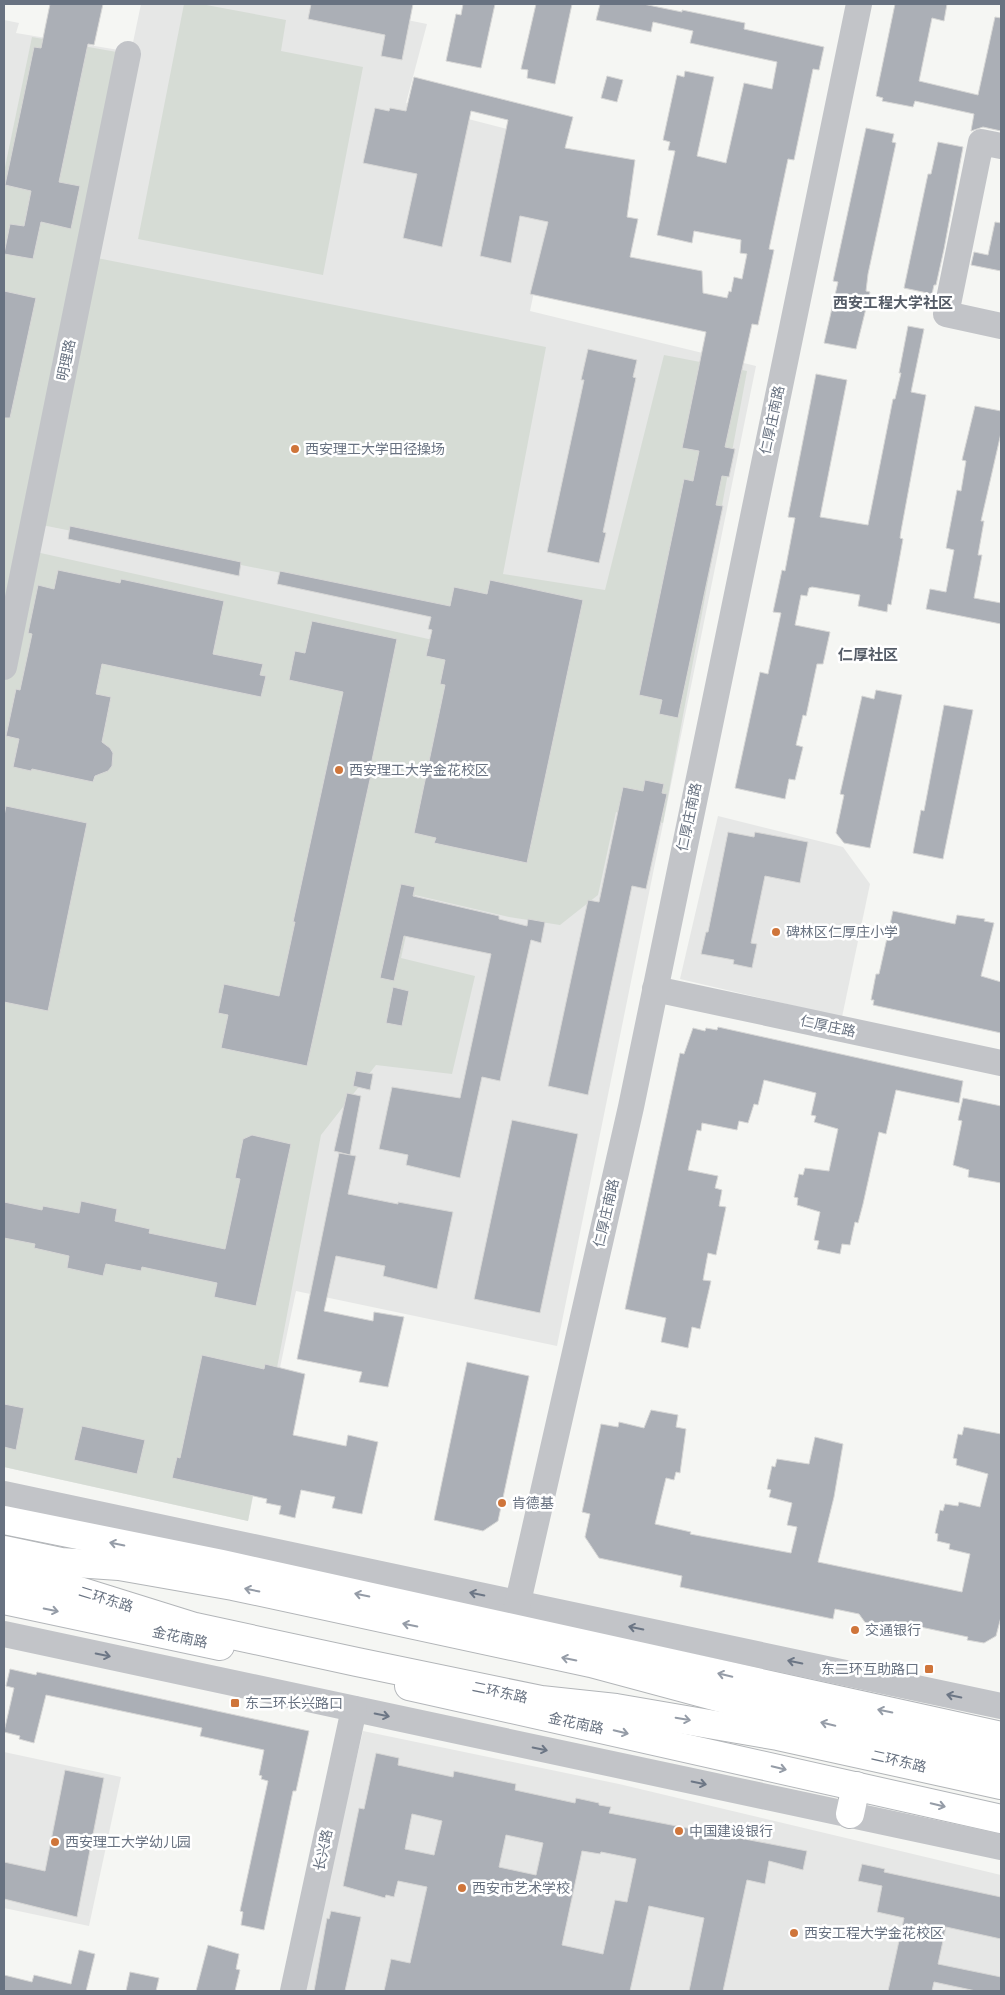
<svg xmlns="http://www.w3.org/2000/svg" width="1005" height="1995" viewBox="0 0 1005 1995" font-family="Overpass,'Noto Sans SC',sans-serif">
<rect width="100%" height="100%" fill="#f5f6f3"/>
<g fill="#e6e7e6">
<path d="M141,4H327L427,24L406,103L565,144L530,311L756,366L557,1346L296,1291L248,1521L4,1467V20L19,23L16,33L131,52Z"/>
<path d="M718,816L843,847L870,884L842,1017L680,979Z"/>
<path d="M363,1731L619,1784L1001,1875V1991H303Z"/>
<path d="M4,1752L121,1777L89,1926L4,1908Z"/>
</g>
<g fill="#d6dcd5">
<path d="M184,4H201L286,20L281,51L363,67L323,275L138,239Z"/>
<path d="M32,37L128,54L4,639V172Z"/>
<path d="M87,256L546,347L503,574L605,590L664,355L747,371L663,823L616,812L598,895L560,925L509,917L415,895L401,958L475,976L452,1074L376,1065L321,1135L248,1521L4,1467V656L27,550L469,648L476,612L32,523Z"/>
</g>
<g fill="#abafb6" stroke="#d7d7d6" fill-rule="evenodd">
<path d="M50,4H103L94,45L88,44L59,182L80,186L71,229L41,222L33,259L4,254L10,224L24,226L31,191L5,185L34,47L41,48Z"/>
<path d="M311,4H413L402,60L381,56L385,35L308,19Z"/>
<path d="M463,4H495L481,68L446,61L456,14L461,15Z"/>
<path d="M536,4H572L555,84L527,78L528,70L521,69Z"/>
<path d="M600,4H643L682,12V10L745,23L744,29L824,47L819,70L813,69L794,160L788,159L769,249L774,250L758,325L752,324L725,447L735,449L729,477L722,476L716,505L723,506L678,718L659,714L662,700L639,695L684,479L693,481L699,451L682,448L706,332L530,294L548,222L520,216L511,263L480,256L508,120L471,111L442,247L403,238L417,174L363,163L375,108L389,111L390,108L406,111L414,77L573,117L565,148L635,160L627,217L638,219L630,257L702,271L703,293L727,298L729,291L731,292L734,277L742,279L747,254L740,253L741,240L694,231L692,243L657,235L675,151L668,150L670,142L663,140L677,75L684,77L685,71L714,77L697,156L726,163L744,83L772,89L777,62L690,43L693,31L653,22L651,32L596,20Z"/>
<path d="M895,4H947L944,21L932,18L919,81L978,95L995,17L1001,18V131L983,127L971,131L974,114L915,101L913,107L882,101L883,98L876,96Z"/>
<path d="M607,76L623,80L617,102L601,98Z"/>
<path d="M866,128L894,134L892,142L896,143L868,274L866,291L870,292L856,349L824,343L838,282L833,281Z"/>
<path d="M938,142L963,147L944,249L936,285H934L932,294L904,288L928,174H931Z"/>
<path d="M995,222L1001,223V271L971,265L974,252L988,255Z"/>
<path d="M4,291L36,298L10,418H4Z"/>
<path d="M908,326L924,329L911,392L926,395L901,531L900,538L903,539L891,605L888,604L887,612L858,606L860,595L812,587L809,588L807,596L801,595L795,625L830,632L823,664H817L806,716L803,715L796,745L803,747L795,780L789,779L785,799L735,788L760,672L768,674L781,613L773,612L782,570L785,571L795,518L788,517L816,374L847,380L820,517L868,525L893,399H895L901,373H899Z"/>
<path d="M588,349L637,360L633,377L636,378L603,532L606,533L599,563L547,552L584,380H581Z"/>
<path d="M975,406L1001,411V433L981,521H984L978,555H982L974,598L1001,603V624L926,609L930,589L946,592L954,550L946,548L957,490L961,491L966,461L962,460Z"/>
<path d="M70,526L241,562L239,576L68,539Z"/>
<path d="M58,570L120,583L121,579L224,601L213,654L263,664L260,675L266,676L261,697L102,664L96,694L111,697L102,742L110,748L113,753L112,766L108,771L95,776L93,782L32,769L31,771L13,767L19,739L6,736L16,689L20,690L32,634L28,633L38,585L54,589Z"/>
<path d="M280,571L450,606L454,587L487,594L490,580L583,600L527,863L434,843L436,838L414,833L445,685L440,684L445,660L426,656L432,630L428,629L431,617L277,584Z"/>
<path d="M312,621L397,639L369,775H371L307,1066L221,1048L228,1015L218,1013L224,984L279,996L295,922H293L343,692L289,680L295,651L305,653Z"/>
<path d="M876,690L902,695L870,848L844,843L836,833L844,795L840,794L862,696L874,699Z"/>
<path d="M944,705L973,710L943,859L913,853L921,810L924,811Z"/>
<path d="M645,780L664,784L662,793L667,794L646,889L632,886L588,1095L548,1086L588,900L599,902L623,787L643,791Z"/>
<path d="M6,806L87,823L48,1011L4,1002V816Z"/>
<path d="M728,832L754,837L755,832L808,842L800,883L765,876L751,943L757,944L752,968L733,964L734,960L701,954L706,932H708Z"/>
<path d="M401,884L415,887L413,896L499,916V919L527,926L528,919L545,922L541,943L531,940L500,1081L482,1077L460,1178L406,1165L408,1155L379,1149L392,1087L460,1098L491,954L404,936L394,981L380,978Z"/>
<path d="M893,911L955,924L957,915L985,919L984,921L994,923L981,976L1001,982V1033L873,1005L874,1000H871L876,974H879Z"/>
<path d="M393,987L409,991L402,1026L386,1023Z"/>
<path d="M718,1027L963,1081L959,1103L896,1090L886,1134L879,1132L863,1204L858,1223L855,1222L850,1245L842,1244L840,1254L817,1249L819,1241L814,1240L820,1212L797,1205L798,1198L794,1197L799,1174L803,1175L805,1168L829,1171L838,1129L814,1122L816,1116L811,1115L816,1093L764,1080L758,1105L754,1104L748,1123L739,1121L737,1130L702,1123L701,1131L697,1130L688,1170L718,1176L715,1188L722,1190L719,1206L726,1207L716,1255L708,1253L703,1280L711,1281L700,1329L692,1327L688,1348L661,1342L666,1318L625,1309L680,1053L684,1054L693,1028L705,1031L706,1028L717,1030Z"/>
<path d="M356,1071L373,1074L370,1090L353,1086Z"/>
<path d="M347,1093L361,1096L350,1155L334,1151Z"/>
<path d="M963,1098L1001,1106V1183L968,1177L969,1170L953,1165L962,1121L958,1120Z"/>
<path d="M512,1120L578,1134L540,1313L474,1299Z"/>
<path d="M252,1135L291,1144L256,1306L214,1297L217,1283L142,1267L141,1271L106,1264L103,1276L67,1268L69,1256L34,1248L35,1244L4,1238V1202L42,1210L43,1206L79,1213L81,1201L117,1209L115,1221L150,1229L149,1233L225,1249L240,1179L235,1178L243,1139Z"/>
<path d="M339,1153L356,1156L348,1194L398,1204V1202L453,1212L437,1289L383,1276L385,1266L336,1256L324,1311L373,1321L374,1312L404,1317L388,1387L359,1382L362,1372L297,1359Z"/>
<path d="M202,1355L264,1369L265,1364L305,1374L293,1435L346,1446L348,1435L378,1442L362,1514L332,1508L335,1497L301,1490L295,1518L279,1514L281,1506L266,1503L267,1499L172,1478L177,1457L180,1458Z"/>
<path d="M467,1362L529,1376L498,1521L483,1531L434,1520Z"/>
<path d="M4,1404L24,1408L16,1450L4,1447Z"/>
<path d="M651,1410L678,1415L676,1427L686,1429L680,1473L676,1472L674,1480L666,1478L655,1524L691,1532L690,1534L791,1553L797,1527L787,1525L792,1503L769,1497L771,1490L767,1489L772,1466L775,1467L777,1459L809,1464L815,1437L843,1444L834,1497L818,1562L962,1592L970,1554L949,1549L950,1544L937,1541L938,1534L935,1533L940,1510L943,1511L945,1504L958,1506L959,1502L980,1507L988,1474L956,1465L957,1459L953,1458L958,1434L962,1435L964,1427L1001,1434V1617L996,1636L984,1643L967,1640L968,1637L892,1621L882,1628H875L867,1625L859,1614L835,1609L833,1619L680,1587L682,1576L599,1558L585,1537L590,1514L582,1512L601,1424L618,1427L619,1422L644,1428Z"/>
<path d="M82,1426L145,1440L137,1474L74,1460Z"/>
<path d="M10,1669L36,1675L37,1672L309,1731L296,1791H293L264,1930L241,1925L243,1912L240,1911L268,1781L261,1779L262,1776L259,1775L264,1750L200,1736L202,1728L46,1695L34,1743L19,1739L20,1736L4,1732L14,1688L6,1686Z"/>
<path d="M376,1753L399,1758L398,1765L453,1777L454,1771L516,1784L515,1790L575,1803L576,1798L599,1803V1805L611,1807L609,1813L807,1851L803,1870L769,1861L765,1884L747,1880L723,1991H689L704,1918L649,1906L630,1991H384L391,1959L410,1963L427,1887L398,1881L394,1897L386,1895L385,1898L343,1886L359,1808L364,1809ZM412,1814L442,1821L434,1855L405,1849ZM506,1835L543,1843L536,1875L499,1867ZM582,1851L600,1854L601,1852L636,1859L627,1902L615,1900L603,1954L562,1945Z"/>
<path d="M65,1770L104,1778L77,1917L4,1899V1862L45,1871Z"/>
<path d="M862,1864L885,1869L884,1872L1001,1897V1939L946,1927L938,1964L1001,1977V1991H976L934,1982L932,1991H888L904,1918L877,1912L882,1886L858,1881Z"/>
<path d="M331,1911L361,1917L345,1991H314L327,1918L329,1919Z"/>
<path d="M208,1945L239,1954L236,1969L240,1970L235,1991H196Z"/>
<path d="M79,1950L95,1954L86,1991H4V1975L32,1982L34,1975L71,1984Z"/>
<path d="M130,1972L159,1978L156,1991H126Z"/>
</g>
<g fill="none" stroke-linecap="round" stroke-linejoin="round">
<g stroke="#b3b6ba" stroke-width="30">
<g id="major">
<path d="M4,1520L222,1564L1001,1736"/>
<path d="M4,1600L220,1646"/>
<path d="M409,1686L1001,1819"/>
<path d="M850,1814L856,1786"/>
</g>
</g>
<g stroke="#b2b5b8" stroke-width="30">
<g id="highway">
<path d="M4,1550L61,1562L119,1566L233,1586L591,1663L773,1712L1001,1763"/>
<path d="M4,1573L70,1588L195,1627L357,1662L541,1700L616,1708L778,1736L1001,1785"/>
</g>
</g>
<g stroke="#c2c4c8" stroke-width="26">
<path d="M1001,146L981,142L946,314L1001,326"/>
<path d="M4,667L128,54"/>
<path d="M655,989L1001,1063"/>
<path d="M4,1494L1001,1706"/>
<path d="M512,1628L631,1107L859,4"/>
<path d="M4,1634L1001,1847"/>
<path d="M293,1991L354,1709"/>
</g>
<use href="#major" stroke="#fff" stroke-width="28"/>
<use href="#highway" stroke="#fff" stroke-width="28"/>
</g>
<defs><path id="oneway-shaft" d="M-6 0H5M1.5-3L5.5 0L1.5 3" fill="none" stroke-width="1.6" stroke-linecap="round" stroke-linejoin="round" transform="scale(1.25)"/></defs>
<g stroke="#959ca7">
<use href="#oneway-shaft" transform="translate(117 1544) rotate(-168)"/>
<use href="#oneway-shaft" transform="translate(252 1590) rotate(-168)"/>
<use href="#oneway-shaft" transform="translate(362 1595) rotate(-168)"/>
<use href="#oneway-shaft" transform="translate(51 1610) rotate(12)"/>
<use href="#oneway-shaft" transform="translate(410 1625) rotate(-168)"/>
<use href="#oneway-shaft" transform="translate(569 1659) rotate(-169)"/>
<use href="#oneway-shaft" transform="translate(725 1675) rotate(-167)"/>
<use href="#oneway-shaft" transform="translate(885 1711) rotate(-168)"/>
<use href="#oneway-shaft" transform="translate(683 1719) rotate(10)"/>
<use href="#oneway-shaft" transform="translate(828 1724) rotate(-167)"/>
<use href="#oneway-shaft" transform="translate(621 1732) rotate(13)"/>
<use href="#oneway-shaft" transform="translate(779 1768) rotate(13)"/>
<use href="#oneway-shaft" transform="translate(938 1805) rotate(13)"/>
</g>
<g stroke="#6c7685">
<use href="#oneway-shaft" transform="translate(477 1594) rotate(-168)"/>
<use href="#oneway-shaft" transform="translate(636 1628) rotate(-168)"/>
<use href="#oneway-shaft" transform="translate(103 1655) rotate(12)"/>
<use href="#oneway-shaft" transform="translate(795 1662) rotate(-168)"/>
<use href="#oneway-shaft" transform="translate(954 1696) rotate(-168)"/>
<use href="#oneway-shaft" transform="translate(382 1715) rotate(12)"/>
<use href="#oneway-shaft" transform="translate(540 1749) rotate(12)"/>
<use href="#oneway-shaft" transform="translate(699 1783) rotate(12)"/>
</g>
<g fill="#cf753a" stroke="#fff" stroke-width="2">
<circle cx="295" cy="449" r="5"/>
<circle cx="339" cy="770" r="5"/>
<circle cx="776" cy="932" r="5"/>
<circle cx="502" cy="1503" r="5"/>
<circle cx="855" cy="1630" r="5"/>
<rect x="924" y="1664" width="10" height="10" rx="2.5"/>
<rect x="230" y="1698" width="10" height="10" rx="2.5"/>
<circle cx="679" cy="1831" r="5"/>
<circle cx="55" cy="1842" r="5"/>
<circle cx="462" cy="1888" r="5"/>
<circle cx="794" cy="1933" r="5"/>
</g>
<g text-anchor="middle" stroke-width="5" stroke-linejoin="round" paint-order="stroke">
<g font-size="14" fill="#687281" stroke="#fff">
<text transform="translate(66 360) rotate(-78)" y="5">明理路</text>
<text transform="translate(772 420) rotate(-78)" y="5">仁厚庄南路</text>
<text transform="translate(689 817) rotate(-78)" y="5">仁厚庄南路</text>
<text transform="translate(828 1026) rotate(12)" y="5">仁厚庄路</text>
<text transform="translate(606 1213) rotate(-77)" y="5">仁厚庄南路</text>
<text transform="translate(106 1599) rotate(17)" y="5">二环东路</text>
<text transform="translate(180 1637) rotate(12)" y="5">金花南路</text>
<text transform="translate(500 1692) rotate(12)" y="5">二环东路</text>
<text transform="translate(576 1723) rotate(12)" y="5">金花南路</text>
<text transform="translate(899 1761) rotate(13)" y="5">二环东路</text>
<text transform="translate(323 1850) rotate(-78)" y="5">长兴路</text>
</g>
<g font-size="14" fill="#687281" stroke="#fff" text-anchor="start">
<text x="305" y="454">西安理工大学田径操场</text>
<text x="349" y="775">西安理工大学金花校区</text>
<text x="786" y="937">碑林区仁厚庄小学</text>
<text x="512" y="1508">肯德基</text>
<text x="865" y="1635">交通银行</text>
<text x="919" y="1674" text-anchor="end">东二环互助路口</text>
<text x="245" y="1708">东二环长兴路口</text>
<text x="689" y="1836">中国建设银行</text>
<text x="65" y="1847">西安理工大学幼儿园</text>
<text x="472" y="1893">西安市艺术学校</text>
<text x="804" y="1938">西安工程大学金花校区</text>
</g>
<g font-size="15" font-weight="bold" fill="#555c67" stroke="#fff">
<text x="893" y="308">西安工程大学社区</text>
<text x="868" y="660">仁厚社区</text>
</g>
</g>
<rect width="1005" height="1995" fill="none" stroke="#687281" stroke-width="10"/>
</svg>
